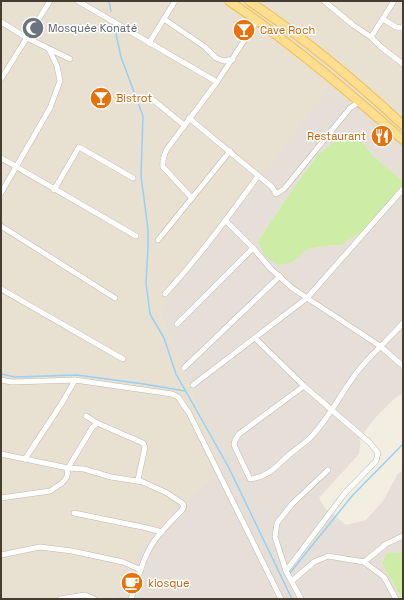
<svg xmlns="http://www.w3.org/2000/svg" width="404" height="600" viewBox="0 0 404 600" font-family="'Space Grotesk',sans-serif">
<rect width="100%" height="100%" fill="#f3eee2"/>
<path fill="#e8e0d0" d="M1,1H403V140L353,97L159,311L222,467L173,513L139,553L111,599H1Z"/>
<path fill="#e5dfd8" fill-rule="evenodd" d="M334,82L403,140V393L395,398L374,419L361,437L359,454L319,498L325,508L346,525L366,520L383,501L397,475L403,470V551L399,553H387L382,563L402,599H111L139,553L173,513L222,467L159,311ZM364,144L374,157L403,181L341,245L325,246L308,249L291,263L258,241L288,196L316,157Z"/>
<g fill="#cdeca6">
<path d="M343,134L364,144L374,157L403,181L402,191L366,229L341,245L325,246L308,249L291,263L278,265L265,256L258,241L288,196L316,157Z"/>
<path d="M403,551V599H402L382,563L387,553H399Z"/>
</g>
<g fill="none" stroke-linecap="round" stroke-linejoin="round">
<g stroke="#97d0f7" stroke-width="1.5">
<path d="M109,1L111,11"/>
<path d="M115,29L121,57L143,116L141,176L148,229V248L146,283L150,314L164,338L176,374L229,468L292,599"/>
<path d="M1,374L15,377L77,375L144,384L185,391"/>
<path d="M290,573L352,496L403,444"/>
</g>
<g stroke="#c2b8a7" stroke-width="6">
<g id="street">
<path d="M78,1L217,82"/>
<path d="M324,1L353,25L371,37L381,47L403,64"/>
<path d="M164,19L205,47L216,58L224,61L233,59"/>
<path d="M383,19L396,27L402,28L403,26"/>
<path d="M1,22L27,38L70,59"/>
<path d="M371,37L394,1"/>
<path d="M149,43L175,1"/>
<path d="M1,79L50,1"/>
<path d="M152,99L184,125"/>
<path d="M189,118L272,187L276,194L284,189L350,108L359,102"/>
<path d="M1,158L136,236"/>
<path d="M54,190L79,147L133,178"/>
<path d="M1,193L50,108L60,81L57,66L49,49"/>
<path d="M192,198L163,167C162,160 164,155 167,149L217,82L257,21"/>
<path d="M226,221L253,248L271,269L292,288L380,346L403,366"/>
<path d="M1,226L115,298"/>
<path d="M158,240L230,151"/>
<path d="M1,289L123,359"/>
<path d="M165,294C199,257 229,216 258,176"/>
<path d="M177,324L253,248"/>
<path d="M255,338L304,386L370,443L378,453L376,461L345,493L286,571L301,599"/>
<path d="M184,368L280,276"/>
<path d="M1,380L12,382L75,380L172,394L178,397L189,413L281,599"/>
<path d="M193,385L307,298L403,189"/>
<path d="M304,386L239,434L235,440L234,445L250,479C269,477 276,466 290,454C297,448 305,443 311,437C330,417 341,393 357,372C371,354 388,340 403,323"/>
<path d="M86,416L97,423L143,443L145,447L138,480"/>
<path d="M1,454L68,468L84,469L111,477L143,482L167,493L182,503L184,506L182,510C172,521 159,532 151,546C141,562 138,581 131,599"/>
<path d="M25,459L62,403L75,380"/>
<path d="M1,498L50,491L62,483L67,477L68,468L92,428L97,423"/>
<path d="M74,513L147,528L162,532"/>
<path d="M1,555L40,547L72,551L123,562L141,570"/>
<path d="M364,562L384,577L396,599"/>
<path d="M286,571L275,537L277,523L292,504L328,470"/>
<path d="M292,581L314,562L328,556L364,562L386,544L403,536"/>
<path d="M60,599L85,595L94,599"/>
</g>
</g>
<g stroke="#efbf54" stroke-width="10">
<g id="primary">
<path d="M229,1C291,43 347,90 403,140"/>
<path d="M249,1C304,38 355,80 403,125"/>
</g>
</g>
<use href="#street" stroke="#fff" stroke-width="5"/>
<use href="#primary" stroke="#ffde8f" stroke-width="8"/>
</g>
<defs>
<g id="mosque-disc" transform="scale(1.15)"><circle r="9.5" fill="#6b7280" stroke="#fff"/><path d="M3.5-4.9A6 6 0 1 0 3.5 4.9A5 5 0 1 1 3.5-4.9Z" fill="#fff"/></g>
<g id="bar-disc" transform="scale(1.15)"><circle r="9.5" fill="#e8710a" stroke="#fff"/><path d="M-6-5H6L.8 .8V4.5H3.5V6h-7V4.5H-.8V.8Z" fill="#fff"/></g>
<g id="restaurant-disc" transform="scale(1.15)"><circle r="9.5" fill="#e8710a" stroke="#fff"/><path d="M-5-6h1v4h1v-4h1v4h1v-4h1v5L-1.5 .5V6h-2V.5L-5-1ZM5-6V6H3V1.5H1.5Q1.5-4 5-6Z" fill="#fff"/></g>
<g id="cafe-disc" transform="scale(1.15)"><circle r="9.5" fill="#e8710a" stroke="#fff"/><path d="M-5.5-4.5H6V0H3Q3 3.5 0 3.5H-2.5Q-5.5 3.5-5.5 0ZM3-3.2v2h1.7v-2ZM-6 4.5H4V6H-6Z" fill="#fff"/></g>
</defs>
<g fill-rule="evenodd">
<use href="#mosque-disc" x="33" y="28"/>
<use href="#bar-disc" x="244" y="30"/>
<use href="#bar-disc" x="101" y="98"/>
<use href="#restaurant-disc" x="382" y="136"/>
<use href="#cafe-disc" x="132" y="583"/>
</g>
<g text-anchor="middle" stroke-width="3" stroke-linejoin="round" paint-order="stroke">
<g font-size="11" fill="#5b616d" stroke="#fff" text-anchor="start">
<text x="48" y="32">Mosquée Konaté</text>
</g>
<g font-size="11" fill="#c56008" stroke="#fff" text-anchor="start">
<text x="260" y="34">Cave Roch</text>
<text x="116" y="102">Bistrot</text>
<text x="366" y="140" text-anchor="end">Restaurant</text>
<text x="148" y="587">kiosque</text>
</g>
</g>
<rect width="404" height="600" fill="none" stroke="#453d32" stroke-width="4"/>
</svg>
